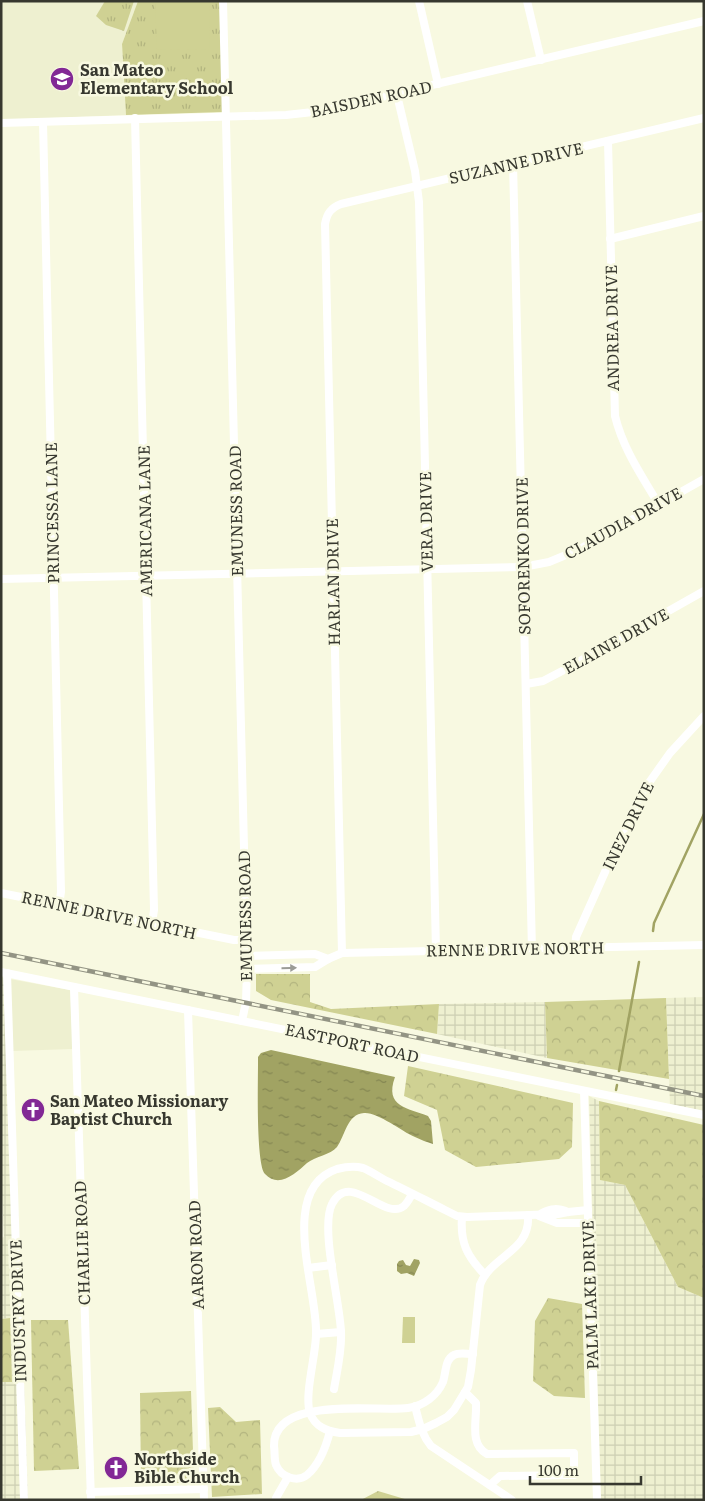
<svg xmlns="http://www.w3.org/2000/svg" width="705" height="1501" viewBox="0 0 705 1501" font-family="Literata,serif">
<defs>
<pattern id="industrial-grid" width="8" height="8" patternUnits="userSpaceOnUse" patternTransform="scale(1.25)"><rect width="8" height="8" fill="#eef0d0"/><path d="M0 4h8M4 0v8" fill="none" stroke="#cdcfb3"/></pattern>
<pattern id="forest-crowns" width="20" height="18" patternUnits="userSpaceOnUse" patternTransform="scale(1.25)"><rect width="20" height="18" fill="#cfd193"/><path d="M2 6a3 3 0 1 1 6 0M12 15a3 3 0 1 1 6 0" fill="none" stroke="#b2b47f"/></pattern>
<pattern id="park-tufts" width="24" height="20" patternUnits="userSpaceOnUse" patternTransform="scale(1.25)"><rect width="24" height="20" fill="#cfd193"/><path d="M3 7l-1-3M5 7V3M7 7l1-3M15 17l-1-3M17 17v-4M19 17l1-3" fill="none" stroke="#b2b47f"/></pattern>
<pattern id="water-ripples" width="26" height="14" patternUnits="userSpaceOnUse" patternTransform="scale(1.25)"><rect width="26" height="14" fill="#a1a363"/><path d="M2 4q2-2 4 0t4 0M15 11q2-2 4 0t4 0" fill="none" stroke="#848652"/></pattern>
</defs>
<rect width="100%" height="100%" fill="#f8f9e1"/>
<g fill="#eef0d0">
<path d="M1,1H138L122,44L126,115L1,120Z"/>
<path d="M10,979L70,990L73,1049L12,1051Z"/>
</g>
<g fill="url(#industrial-grid)">
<path d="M1,977L10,979L28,1500H1V1382H12L10,1318L1,1319V1238L4,1237L1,1172Z"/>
<path d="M704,997V1111L670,1104L666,998Z"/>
<path d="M545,1002L547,1058L437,1034L439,1004Z"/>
<path d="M589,1096L599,1101L600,1180L625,1185L678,1287L704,1298V1500H601Z"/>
</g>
<g fill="url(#forest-crowns)">
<path d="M256,974H310V1002L331,1009L439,1004L437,1034L271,1000L256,991Z"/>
<path d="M666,998L669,1079L547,1058L545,1002Z"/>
<path d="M408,1066L573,1103L572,1147L559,1159L476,1167L445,1150L437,1110L404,1096Z"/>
<path d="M599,1101L704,1125V1298L678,1287L625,1185L600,1180Z"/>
<path d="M548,1298L582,1304L585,1398L554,1396L533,1381L535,1321Z"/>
<path d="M10,1318L12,1382H1V1319Z"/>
<path d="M31,1320H68L79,1469L34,1471Z"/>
<path d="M191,1391L194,1482L141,1485L140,1393Z"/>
<path d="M220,1407L236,1422L260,1420L262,1494L212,1497L208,1408Z"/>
<path d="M378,1491L408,1500H361Z"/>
</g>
<g fill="url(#park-tufts)">
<path d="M105,1H134L124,31L106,25L96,16Z"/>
<path d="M138,1H220L224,112L126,115L122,44Z"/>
</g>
<g fill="#cfd193">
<path d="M155,1H206L209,4L210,49L157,50Z"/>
<path d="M403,1317H415V1343H402Z"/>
</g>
<g fill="url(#water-ripples)">
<path d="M271,1050L395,1077C384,1107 408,1108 428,1116L431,1121L433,1144C427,1142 421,1140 415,1137C401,1131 378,1112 364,1113C347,1114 345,1136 337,1147C330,1155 316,1156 307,1163C296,1173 279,1189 265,1174C256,1164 258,1082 258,1064V1057L261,1053Z"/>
<path d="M414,1259L419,1260L420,1263L414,1276L407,1273L401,1274L397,1271V1264L399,1261L403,1260L406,1265L410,1266Z"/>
</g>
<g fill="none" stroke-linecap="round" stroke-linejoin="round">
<g stroke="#a1a363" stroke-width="2.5">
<path d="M653,931L654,923L704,814"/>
<path d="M619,1071L639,962"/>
<path d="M616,1090L617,1085"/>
</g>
<g stroke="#fff" stroke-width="8">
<path d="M223,1L247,969L246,1002L242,1021"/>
<path d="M419,1L438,84"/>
<path d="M527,1L541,60"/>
<path d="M397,95L415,171L419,202L436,951"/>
<path d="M135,118L154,910L152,924"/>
<path d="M43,122L61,892L59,905"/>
<path d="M1,123L286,115L322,111L704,21"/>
<path d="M608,141L615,416C623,449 642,476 659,505"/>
<path d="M513,163L532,950"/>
<path d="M610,239L704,216"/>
<path d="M1,579L523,567L549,562L578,550L704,479"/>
<path d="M526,684L543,681L564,670L704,591"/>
<path d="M1,893L234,940H246"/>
<path d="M575,948L576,937L630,816L641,794L670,753L704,716"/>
<path d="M342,953L325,224C327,213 331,208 341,204L704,118"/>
<path d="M246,956L315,954L328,959"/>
<path d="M247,969L315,967L328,959L342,953L704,945"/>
<path d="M1,972L704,1115"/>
<path d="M7,973L24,1500"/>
<path d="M74,987L91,1500"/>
<path d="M188,1010L204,1500"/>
<path d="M584,1091L597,1500"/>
<path d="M542,1213C551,1208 558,1208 568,1212"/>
<path d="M528,1215C531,1252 491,1255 480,1285L471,1370L468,1387L454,1410L447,1417L436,1423L423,1429L411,1432L340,1433C327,1431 315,1427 310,1413C304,1395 316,1355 316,1334C318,1290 277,1189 337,1169C345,1167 355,1166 363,1168C371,1171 379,1177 387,1181C406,1190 425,1200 445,1210L457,1216L467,1217L558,1214L568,1212L588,1210"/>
<path d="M539,1216L557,1223H588"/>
<path d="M462,1217C460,1243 467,1256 485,1275"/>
<path d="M308,1268L332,1265"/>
<path d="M316,1334L341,1332"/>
<path d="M334,1389C337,1371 342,1351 341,1332C340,1302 320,1228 332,1204C350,1169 384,1222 404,1206C407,1203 410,1198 412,1194"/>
<path d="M465,1392L476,1403C477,1421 469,1444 487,1454L574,1453V1475L500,1476L490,1485"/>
<path d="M415,1406C419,1421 421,1434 431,1446L512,1500"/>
<path d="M330,1431C326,1447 320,1464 307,1475C297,1483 281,1477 276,1465C274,1459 275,1452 274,1446C273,1395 377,1412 408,1408C423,1406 437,1396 443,1382C446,1373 445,1359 454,1355C459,1352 467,1354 473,1354"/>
<path d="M90,1492L204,1489"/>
<path d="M276,1498L288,1477"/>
</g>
<g stroke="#939484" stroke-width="4.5">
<path id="rail" d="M1,953L704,1096"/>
</g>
<use href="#rail" stroke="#f8f9e1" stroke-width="2.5" stroke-dasharray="8" stroke-linecap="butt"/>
</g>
<defs><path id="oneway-solid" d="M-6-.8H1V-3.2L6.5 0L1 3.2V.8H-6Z" transform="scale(1.25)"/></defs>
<use fill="#9b9c97" href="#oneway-solid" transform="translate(289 968) rotate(-1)"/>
<defs>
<g id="school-disc" transform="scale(1.25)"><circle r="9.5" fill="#822895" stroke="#f8f9e1"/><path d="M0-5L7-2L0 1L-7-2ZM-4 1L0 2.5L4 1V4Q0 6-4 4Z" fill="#fff"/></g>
<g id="church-disc" transform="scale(1.25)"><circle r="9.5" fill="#822895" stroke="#f8f9e1"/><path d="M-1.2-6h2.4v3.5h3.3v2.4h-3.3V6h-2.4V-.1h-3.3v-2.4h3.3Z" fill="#fff"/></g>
</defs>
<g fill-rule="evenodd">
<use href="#school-disc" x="62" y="79"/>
<use href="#church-disc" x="33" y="1110"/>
<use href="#church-disc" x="116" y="1468"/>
</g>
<g text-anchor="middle" stroke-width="5" stroke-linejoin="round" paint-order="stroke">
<g font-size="16" font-weight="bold" fill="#37382f" stroke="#f8f9e1" text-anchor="start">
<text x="80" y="76">San Mateo<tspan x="80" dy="18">Elementary School</tspan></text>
<text x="50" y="1107">San Mateo Missionary<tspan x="50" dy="18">Baptist Church</tspan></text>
<text x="134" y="1465">Northside<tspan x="134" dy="18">Bible Church</tspan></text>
</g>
<g font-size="16" fill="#37382f" stroke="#f8f9e1">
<text transform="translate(371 99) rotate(-12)" y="6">BAISDEN ROAD</text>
<text transform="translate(516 163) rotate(-13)" y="6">SUZANNE DRIVE</text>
<text transform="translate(612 328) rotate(-91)" y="6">ANDREA DRIVE</text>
<text transform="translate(236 511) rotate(-91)" y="6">EMUNESS ROAD</text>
<text transform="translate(52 513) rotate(-91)" y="6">PRINCESSA LANE</text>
<text transform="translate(145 521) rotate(-91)" y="6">AMERICANA LANE</text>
<text transform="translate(426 522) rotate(-91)" y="6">VERA DRIVE</text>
<text transform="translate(623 523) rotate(-29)" y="6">CLAUDIA DRIVE</text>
<text transform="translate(523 556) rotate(-91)" y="6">SOFORENKO DRIVE</text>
<text transform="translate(333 582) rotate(-91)" y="6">HARLAN DRIVE</text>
<text transform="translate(616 641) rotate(-29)" y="6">ELAINE DRIVE</text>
<text transform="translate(628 826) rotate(-64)" y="6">INEZ DRIVE</text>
<text transform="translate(109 915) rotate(12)" y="6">RENNE DRIVE NORTH</text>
<text transform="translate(245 916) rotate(-91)" y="6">EMUNESS ROAD</text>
<text transform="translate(515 949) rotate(-1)" y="6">RENNE DRIVE NORTH</text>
<text transform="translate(352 1043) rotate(12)" y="6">EASTPORT ROAD</text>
<text transform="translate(82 1243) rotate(-92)" y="6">CHARLIE ROAD</text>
<text transform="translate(196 1255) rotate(-92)" y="6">AARON ROAD</text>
<text transform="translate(590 1295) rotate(-92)" y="6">PALM LAKE DRIVE</text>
<text transform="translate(18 1311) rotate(-92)" y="6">INDUSTRY DRIVE</text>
</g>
</g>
<rect width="705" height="1501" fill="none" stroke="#37382f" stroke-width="5"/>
<path d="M530 1476v8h111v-8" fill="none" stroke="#37382f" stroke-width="2.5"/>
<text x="538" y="1476" font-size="15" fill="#37382f" stroke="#f8f9e1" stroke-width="4" paint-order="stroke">100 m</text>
</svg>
